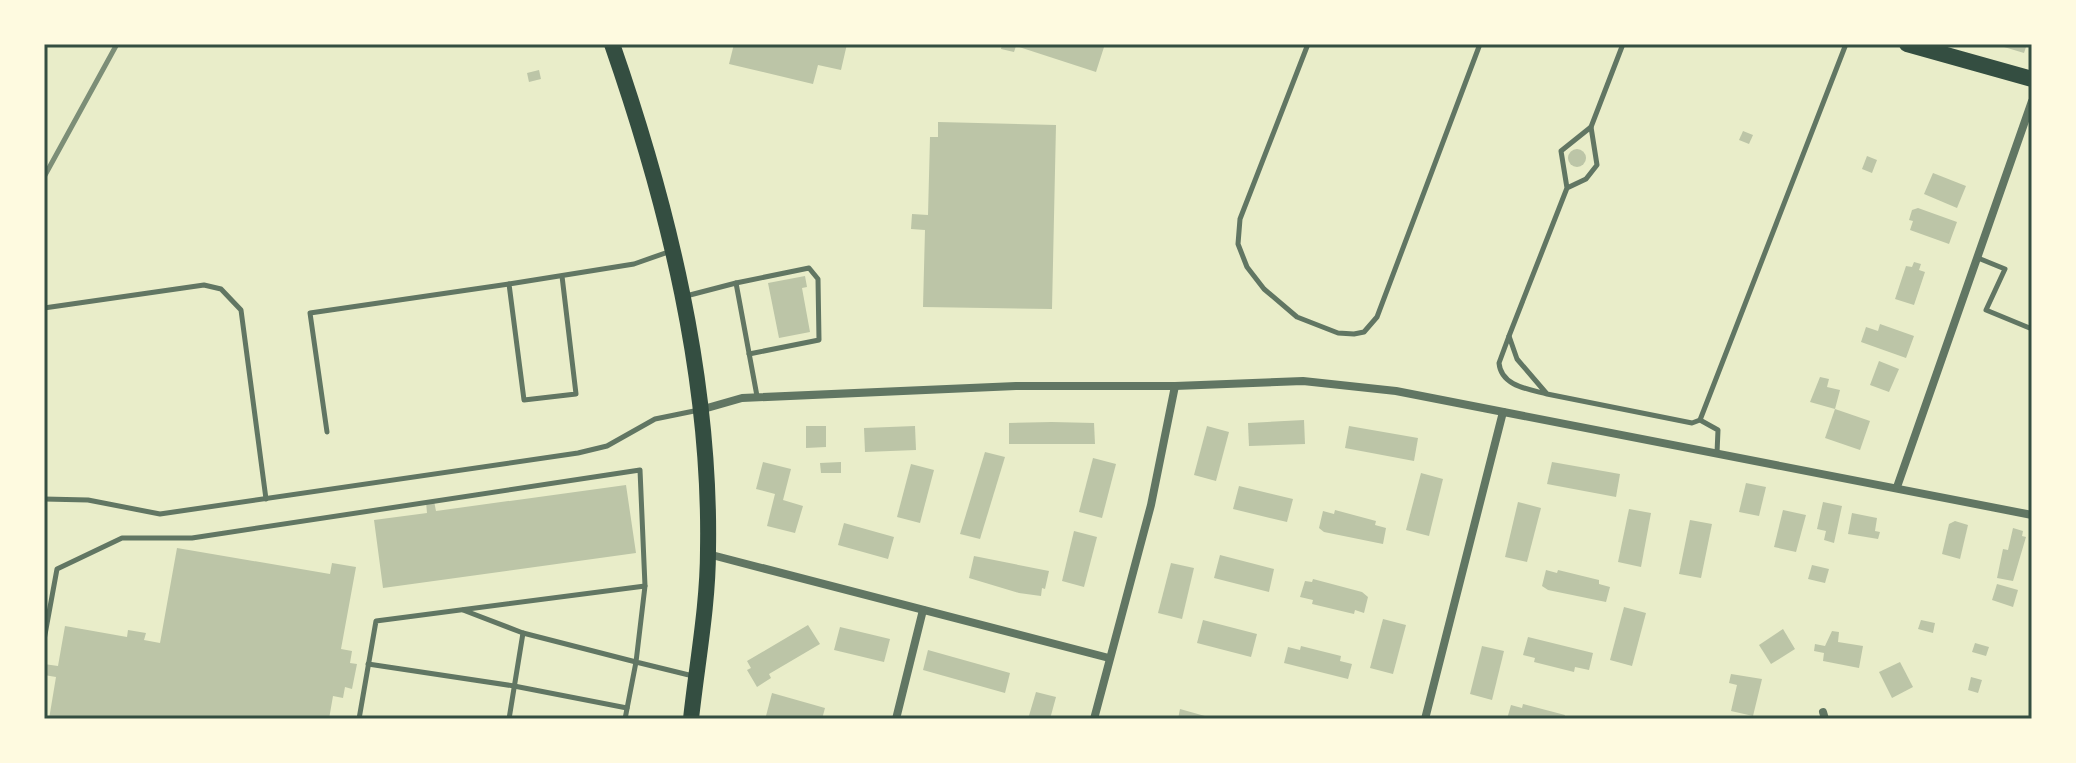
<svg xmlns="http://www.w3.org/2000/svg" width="2076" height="763" viewBox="0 0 2076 763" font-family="Ubuntu,sans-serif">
<rect width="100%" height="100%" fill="#e9edc9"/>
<g fill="#bcc5a7">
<path d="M734,44H847L841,70L818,65L813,84L729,64Z"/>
<path d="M1002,44H1105L1096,72L1016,46L1014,52L1001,49Z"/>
<path d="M2005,44H2027L2024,53L2004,47Z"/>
<path d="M539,70L541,79L529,82L527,73Z"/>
<path d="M938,122L1056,125L1052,309L923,307L925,230L911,229L912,214L928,215L930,137H938Z"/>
<path d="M1743,131L1753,135L1749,144L1739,140Z"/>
<circle cx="1577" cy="158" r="9"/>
<path d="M1867,156L1877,160L1872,173L1862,169Z"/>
<path d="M1933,173L1966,186L1957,208L1924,194Z"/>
<path d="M1918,208L1957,222L1949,244L1910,230L1913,221L1909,220L1912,210Z"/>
<path d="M1914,262L1921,264L1919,270L1925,272L1914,305L1895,299L1906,266L1912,267Z"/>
<path d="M805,276L807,287L802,288L810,332L779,338L768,283Z"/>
<path d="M1880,324L1914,336L1906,358L1861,342L1866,327L1878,331Z"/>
<path d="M1879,361L1899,369L1889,392L1870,385Z"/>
<path d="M1820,377L1829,379L1827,387L1840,390L1835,409L1810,402Z"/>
<path d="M1835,409L1870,421L1860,450L1825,438Z"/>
<path d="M1304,420L1305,444L1249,446L1248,423Z"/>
<path d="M1052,422L1094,423L1095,444H1009V423Z"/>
<path d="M806,426H826V447L806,448Z"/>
<path d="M915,426L916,450L865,452L864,428Z"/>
<path d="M1207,426L1229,432L1216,481L1194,475Z"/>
<path d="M1349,426L1418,438L1414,461L1345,448Z"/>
<path d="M985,452L1005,457L980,539L960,534Z"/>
<path d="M1093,458L1116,464L1102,518L1079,512Z"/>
<path d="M763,462L791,469L783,500L803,506L795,533L767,526L775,494L756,489Z"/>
<path d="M841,462V473H821L820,463Z"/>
<path d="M1552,462L1620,474L1616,497L1547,484Z"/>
<path d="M911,464L934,470L920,523L897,517Z"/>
<path d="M1421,473L1443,479L1429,536L1406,530Z"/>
<path d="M1746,483L1766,487L1759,516L1739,512Z"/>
<path d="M626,485L636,553L383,588L374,520L427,513L426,502L434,501L436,511Z"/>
<path d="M1239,486L1293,499L1287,522L1233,509Z"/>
<path d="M1518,502L1541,508L1527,562L1505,557Z"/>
<path d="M1823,502L1842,506L1834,543L1824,540L1826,531L1817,529Z"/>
<path d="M1629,509L1651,513L1641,567L1618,562Z"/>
<path d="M1335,510L1376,521L1375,525L1386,528L1383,544L1324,532L1319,528L1323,511L1334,514Z"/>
<path d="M1783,510L1806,515L1796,552L1774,547Z"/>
<path d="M1852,513L1877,518L1875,531L1880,532L1878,539L1848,534Z"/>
<path d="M1690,520L1712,524L1701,578L1679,574Z"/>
<path d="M1955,521L1968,525L1960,559L1942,554L1949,524Z"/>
<path d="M844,523L894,537L888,559L838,545Z"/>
<path d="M2013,528L2023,531L2022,536L2026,537L2013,581L1997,578L2003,549L2008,550Z"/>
<path d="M1074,531L1097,537L1084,587L1062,581Z"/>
<path d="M177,548L330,574L332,563L356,567L341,649L352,651L350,663L357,664L352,689L345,687L343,698L333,696L329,719H49L56,677L44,675V664L58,666L65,626L127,637L128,630L146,633L144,640L160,643Z"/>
<path d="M1220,555L1274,569L1269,592L1214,578Z"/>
<path d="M974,556L1049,571L1045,589L1042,588L1041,596L1019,593L969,578Z"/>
<path d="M1171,563L1194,568L1182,619L1158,613Z"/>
<path d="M1812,565L1829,569L1825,583L1808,579Z"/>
<path d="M1546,570L1557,573L1558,570L1599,580V584L1610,587L1606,602L1548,590L1542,586Z"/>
<path d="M1313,579L1362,592L1368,597L1364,613L1355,610L1354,614L1312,604L1313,600L1300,597L1305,581L1312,582Z"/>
<path d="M1997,584L2018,590L2013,607L1992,600Z"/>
<path d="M1624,607L1646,613L1632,666L1610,660Z"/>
<path d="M1383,619L1406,625L1393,674L1370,668Z"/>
<path d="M1203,620L1257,634L1251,657L1197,643Z"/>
<path d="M1921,620L1935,623L1933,633L1918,629Z"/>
<path d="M808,625L820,644L769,674L771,678L757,687L747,670L751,668L747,661Z"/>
<path d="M840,627L890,639L884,662L834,650Z"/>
<path d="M1783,629L1795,649L1771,664L1759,645Z"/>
<path d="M1832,631L1839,632L1838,642L1863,646L1859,668L1823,661L1824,653L1814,651L1815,644L1825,646Z"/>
<path d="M1528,637L1593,653L1589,670L1575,667L1574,672L1534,662L1535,658L1523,655Z"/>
<path d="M1975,643L1989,647L1986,656L1972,652Z"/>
<path d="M1301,646L1341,656L1340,661L1352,664L1348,679L1284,663L1288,647L1300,650Z"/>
<path d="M1482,646L1504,651L1492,700L1470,694Z"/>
<path d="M928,650L1010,673L1005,693L923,670Z"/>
<path d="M1900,662L1913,687L1892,698L1879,672Z"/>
<path d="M1731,674L1762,679L1753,716L1731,711L1737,685L1729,683Z"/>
<path d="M1971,677L1982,680L1978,693L1968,690Z"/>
<path d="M1036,692L1056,697L1050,719H1028Z"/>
<path d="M772,693L825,708L822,719L766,716Z"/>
<path d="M1523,704L1565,715L1564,719H1507L1511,705L1522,708Z"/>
<path d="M1180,709L1212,718V719H1178Z"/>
</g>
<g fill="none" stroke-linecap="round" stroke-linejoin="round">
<g stroke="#617663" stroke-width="5">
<path d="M1308,44L1240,219L1238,244L1247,267L1264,289L1297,317L1338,333L1354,334L1364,332L1377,317L1480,44"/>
<path d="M1591,127L1623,44"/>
<path d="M1978,258L2005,269L1986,310L2032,329"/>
<path d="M562,276L576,394L524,400L509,284L634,264L671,251"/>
<path d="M736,283L809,268L818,279L819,340L749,354"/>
<path d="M686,296L736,283L757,396"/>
<path d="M44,308L204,285L221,289L241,310L266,499"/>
<path d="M1509,336L1567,188L1586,179L1597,165L1591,127L1561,151L1567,188"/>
<path d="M1547,394C1528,389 1501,386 1499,363L1509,336L1517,359L1547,394L1692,423L1700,420L1718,430L1717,453"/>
<path d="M1700,420L1846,44"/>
<path d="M327,432L310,313L509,284"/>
<path d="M44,499L88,500L160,514L578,453L607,446L655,419L699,410"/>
<path d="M463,610L523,633L636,662L625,719"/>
<path d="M44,640L57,569L122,538H192L640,470L645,586"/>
<path d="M368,664L514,686L627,708"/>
<path d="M359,719L376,621L645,586L636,662L693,676"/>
<path d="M509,719L523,633"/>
</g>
<g stroke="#617663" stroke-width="8">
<path d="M700,410L742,398L1016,386H1175L1303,381L1396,391L2032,515"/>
<path d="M1897,487L2032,101"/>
<path d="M708,554L1109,658"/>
<path d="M1823,712L1825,719"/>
<path d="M896,719L923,610"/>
<path d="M1094,719L1151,505L1175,386"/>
<path d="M1425,719L1503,412"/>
</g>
<g stroke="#344e41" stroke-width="16">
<path d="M612,44C668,205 711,379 708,550C708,606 697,663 691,719"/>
<path d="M1907,44L2032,79"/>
</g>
<path stroke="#7c8e77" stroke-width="5" d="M44,177L117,44"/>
</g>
<rect width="2076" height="763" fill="none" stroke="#fefae0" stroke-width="92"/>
<rect x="46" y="46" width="1984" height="671" fill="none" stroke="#344e41" stroke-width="3"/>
</svg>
